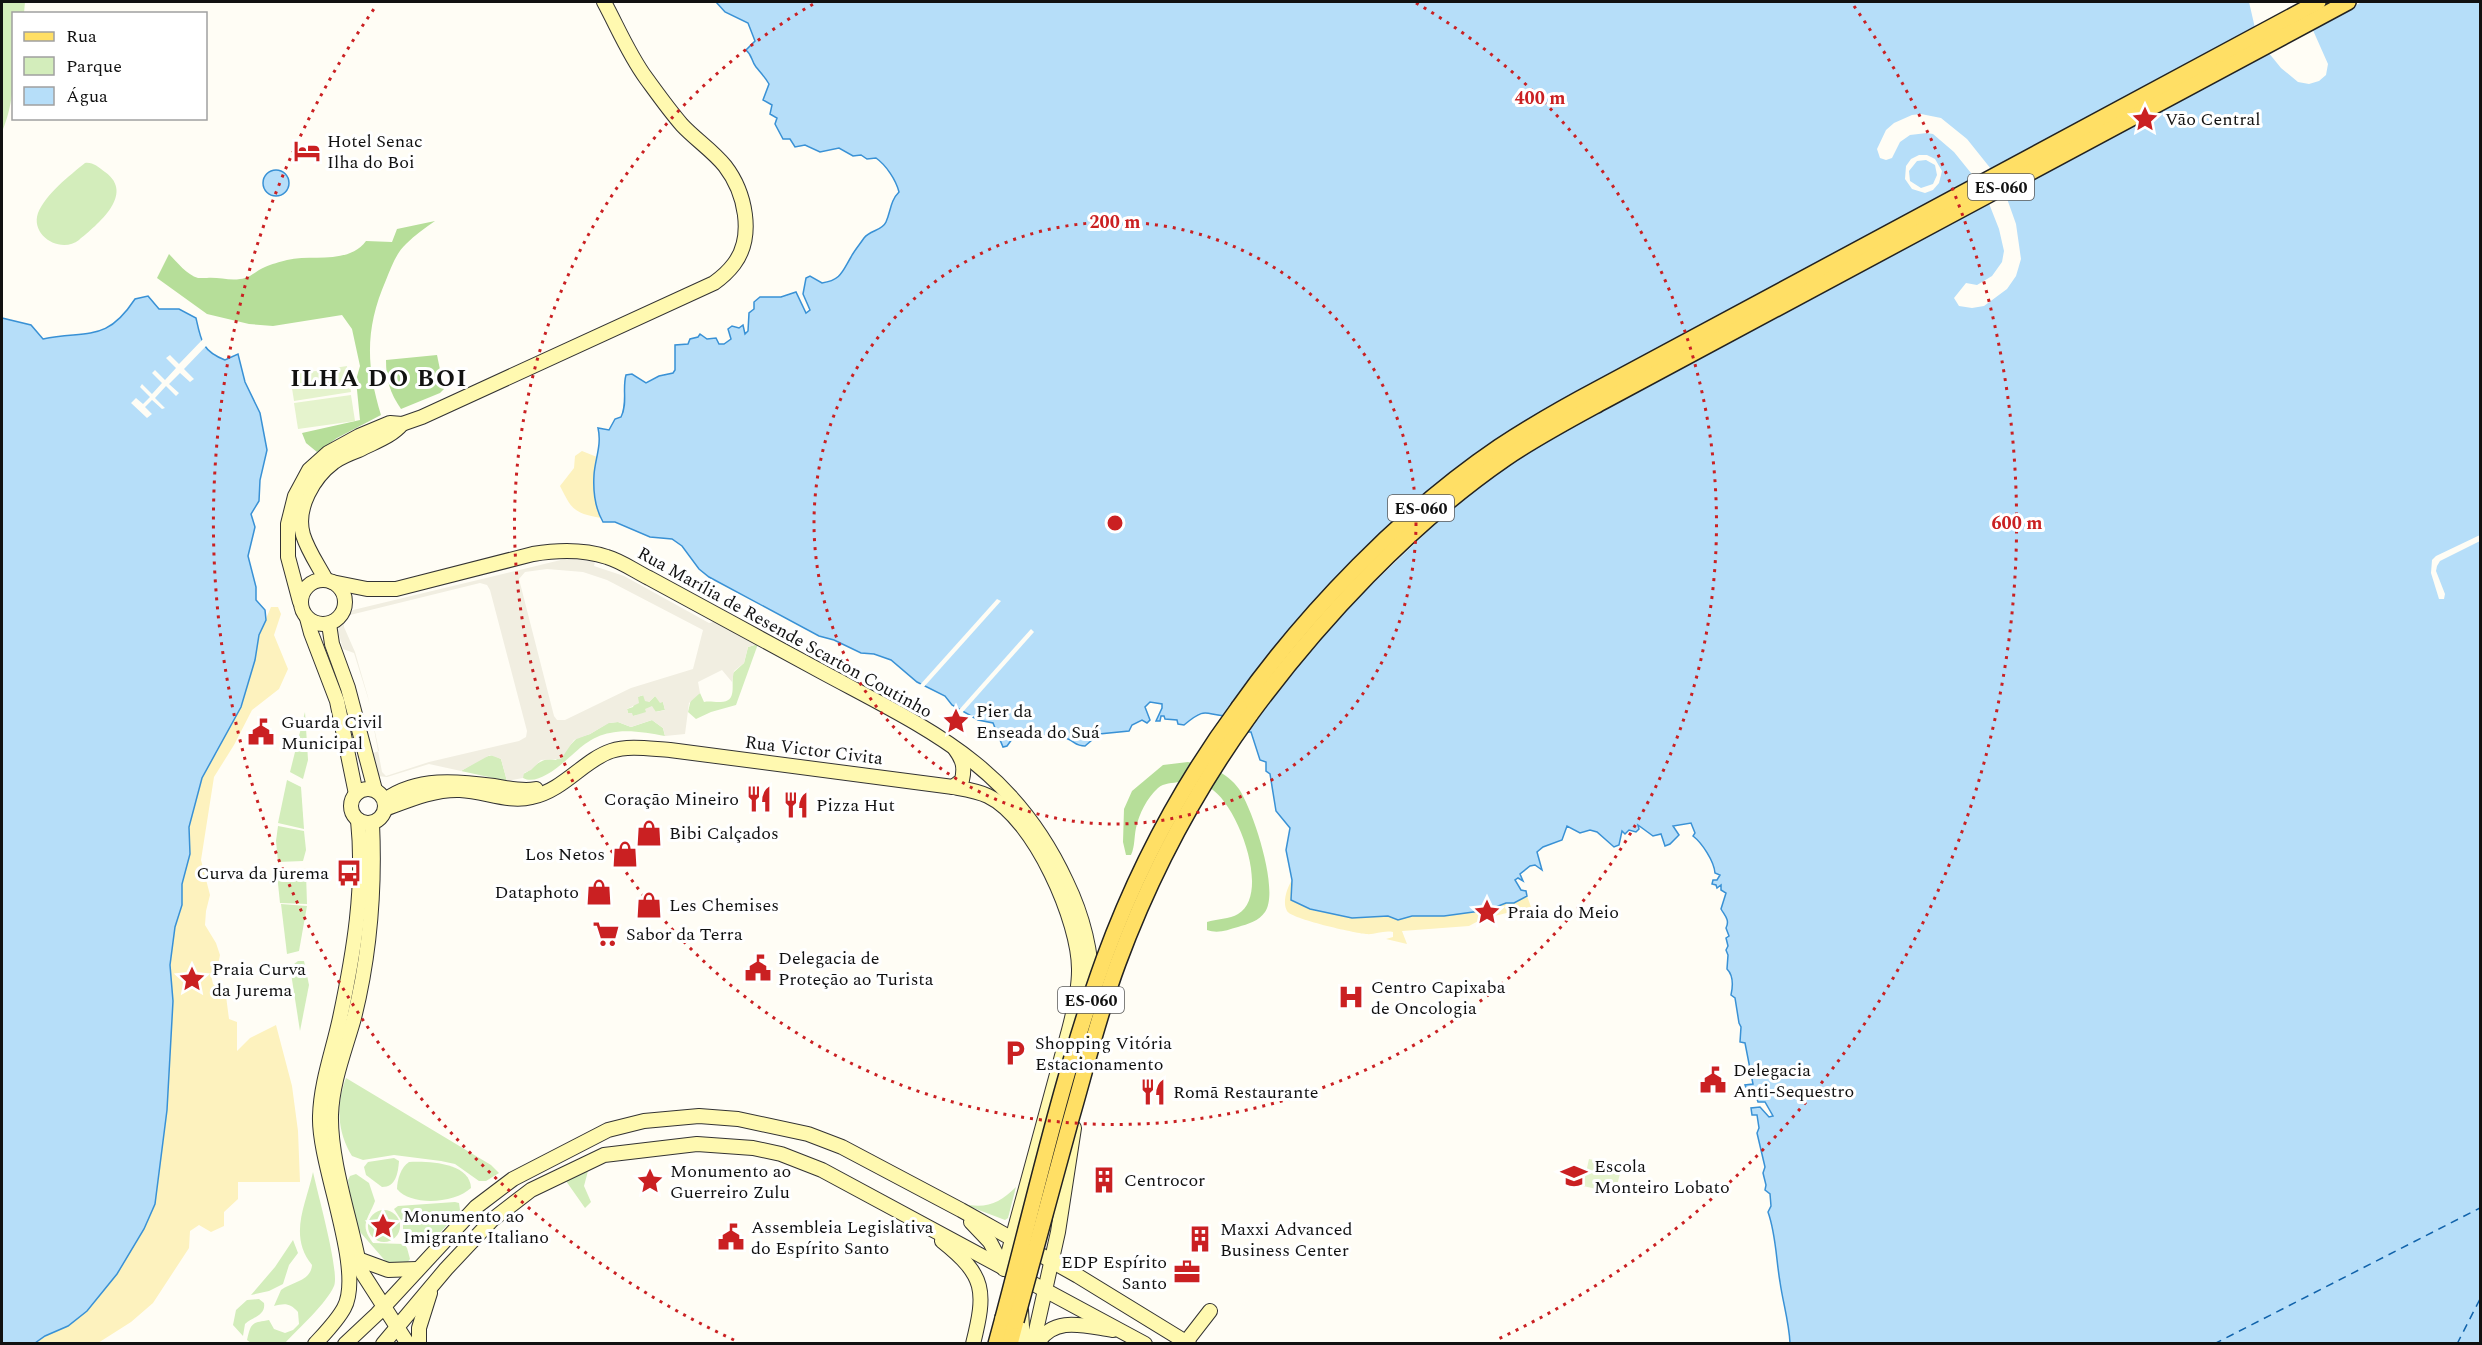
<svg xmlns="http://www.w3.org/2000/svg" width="2482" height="1345" viewBox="0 0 2482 1345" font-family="Spectral,serif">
<rect width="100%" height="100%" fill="#fffdf5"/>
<g fill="#d3edbb">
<path d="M2,2H25L24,13L14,14C14,54 18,94 2,132Z"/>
<path d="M85,163C93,162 98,167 105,172C136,194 97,225 79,240C61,254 30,236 38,213C46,194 69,176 85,163Z"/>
<path d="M758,644L736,705L711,712L696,719L688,712L691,699L700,693L704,702C709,701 713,702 719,702C738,703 731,685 733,673L744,663L748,647Z"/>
<path d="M644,695L649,702L655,696L663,702L665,710L633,716L628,713L627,709L633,707L637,697Z"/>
<path d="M305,712L308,760L303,779L290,772Z"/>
<path d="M652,720L663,728L665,736C648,733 627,729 610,733C602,734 592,739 585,744C571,754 542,788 523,778V774C536,768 539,756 556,760L577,738L590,734L608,723L618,722L631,727Z"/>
<path d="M493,755L501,759L507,781L461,771L484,757Z"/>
<path d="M287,780L301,787L304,829L278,823Z"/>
<path d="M278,826L304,831L306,850L303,861L278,862L276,841Z"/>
<path d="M306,873L307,904L280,903L277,874Z"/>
<path d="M281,904L307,906L299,951L287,954Z"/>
<path d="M298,961H304L309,985L300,1031L290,967Z"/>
<path d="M346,1078L491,1165L499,1173L486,1181H479L455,1164L441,1161L394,1155L363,1160L352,1156C337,1132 336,1104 346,1078Z"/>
<path d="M394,1158L399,1161C398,1173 396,1187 382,1187L366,1175L364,1167L368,1162Z"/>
<path d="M409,1162C427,1161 470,1162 471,1188C455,1203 412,1207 397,1189C397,1180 401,1167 409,1162Z"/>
<path d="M588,1171L584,1186L591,1202L585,1208L566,1181Z"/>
<path d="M313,1172C317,1191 340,1273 334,1286C327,1303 298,1329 285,1343H251L247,1340C251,1322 252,1323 269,1320L274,1329L285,1333L293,1330L299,1324L298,1312C290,1303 285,1303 274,1306L281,1290C292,1282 311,1281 312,1265C288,1235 306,1205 313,1172Z"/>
<path d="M356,1174L369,1183L375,1201C368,1220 359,1224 373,1243L404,1244L407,1248L410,1259L404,1267L388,1264L354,1225L348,1180L350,1176Z"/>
<path d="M1016,1187L1008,1218L1005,1220L963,1204C987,1209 1000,1203 1016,1187Z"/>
<path d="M455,1202L459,1203L460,1210C440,1231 434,1251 403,1236V1223L394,1209L398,1206Z"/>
<circle cx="384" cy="1226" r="16"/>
<path d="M293,1240L298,1253L289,1265L283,1284L269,1291L251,1295L275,1267Z"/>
<path d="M259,1299L264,1303C266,1315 253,1317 245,1324L243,1336L233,1325L236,1310L247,1300Z"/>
</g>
<g fill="#b6de99">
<path d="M435,221C425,228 415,235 406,244C396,253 391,268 386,280C365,328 366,366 381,415L337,438L317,452L306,443L302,433L360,420L356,380L360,366L352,329L342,315L273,326L249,324L207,314L157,278L169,254C177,262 187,275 198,278C199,278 206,278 207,278C218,277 230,281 240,279C251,278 255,271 265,267C271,264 280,262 287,260C312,254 348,265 366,241L392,242L397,229Z"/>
<path d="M437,355L444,389L440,393L401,409C390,393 386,380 386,360Z"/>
<path d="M1188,762C1207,765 1227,772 1239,789C1253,810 1280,891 1265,912C1259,921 1248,924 1238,927C1227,930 1218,934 1207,930V922C1216,919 1230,919 1238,914C1272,894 1237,803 1210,788C1201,783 1190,781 1180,782C1172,783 1164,783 1158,788C1147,798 1139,814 1136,828C1134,837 1135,846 1131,855H1126L1123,842L1124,809L1132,791L1163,765Z"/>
</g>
<g fill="#fdf2be">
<path d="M582,451L597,457L598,460C590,477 594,501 601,518C574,513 572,510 560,486L574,468L575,456Z"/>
<path d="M271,607H278L281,614L274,635L288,669L279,689L252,710L234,745L214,777L201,860L210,895L206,911L205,925L216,943L220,955L218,965L211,975L213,984L226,996L229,1019L237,1022V1051L250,1038L276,1025L292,1086L298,1131L300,1182H238V1199L224,1212V1226L211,1232L199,1225L190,1231L189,1248L153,1303L131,1322L98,1343L35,1344L45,1336L68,1326L87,1311L117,1274L144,1229L155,1204L167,1110L173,1001L170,965L175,927L182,905V884L190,854L189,827L202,778L209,762L217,753L229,726L241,707L255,660L259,635Z"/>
<path d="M1292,880L1291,900L1310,909L1352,918L1388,916L1398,920L1412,916H1444L1488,910L1506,903H1514L1527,896L1531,907L1482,919L1469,926L1402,931L1407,944L1386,939L1393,937V932C1383,930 1375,935 1366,934C1355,933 1291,919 1287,911C1282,902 1287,888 1292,880Z"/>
</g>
<g fill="#e5f3cd">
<path d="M347,366L351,392L294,401L290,375Z"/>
<path d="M351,395L355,421L298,429L294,403Z"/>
<path d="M1589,1159L1622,1166L1615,1193L1583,1186Z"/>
</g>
<path fill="#f1eee1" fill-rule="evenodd" d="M569,558L595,562L594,566L624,576L709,623L722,620L758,644L748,647L744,663L734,671L732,682L722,670L698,682L700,693L689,703L685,734L665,736L663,728L652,720L631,727L618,722L609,723L590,734L574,740L561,759L541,760L531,770L524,773L523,778L507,781L501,759L490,755L461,771L429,764L387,777L377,776L373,753L379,751L368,698L354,653L343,649L338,631L341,618L353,610ZM547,569L583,572L607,580L703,630L693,669L631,688L565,720H557L554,716L519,579L525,572ZM480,583L487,585L490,590L527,731L526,737L519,741L429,762L386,776L382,772L368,697L355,652L344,627V621L350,615ZM643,695L645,701L649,702L655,696L660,703L663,702L665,710L656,712L652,706L645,709L646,712L633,716L632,713H628L627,709L639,703L638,697Z"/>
<g fill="#b6def9" stroke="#3991d5" stroke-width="1.5">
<path d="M716,2H2480V1343H1790C1789,1322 1783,1303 1780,1282C1776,1259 1776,1234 1768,1212L1771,1206L1770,1194L1765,1190L1766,1185L1763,1173L1765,1167L1757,1133L1759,1128L1757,1115H1752L1751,1108L1760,1107L1769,1117L1773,1116L1765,1102H1758L1757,1099L1748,1093L1745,1085L1753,1084L1745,1043L1740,1042L1741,1027L1739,1023L1735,998L1731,995C1733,986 1733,975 1727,969L1728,955L1726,950L1728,946L1726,938L1729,936L1726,928C1730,920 1725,916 1721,909L1726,893L1721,890V885L1717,888L1716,885L1712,884L1713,880H1717L1720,875L1715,873C1714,861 1702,843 1693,836L1695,833L1691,823L1673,826L1679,835L1670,844L1665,846L1661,834L1653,836L1638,825L1639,829L1636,832L1629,830L1625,834L1622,831L1619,845L1614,847L1597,832L1590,830L1580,833L1567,826L1562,840L1543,847L1537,852L1542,870L1535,865L1530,866L1520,874L1523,881L1518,878L1515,880L1521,890L1526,891L1527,896L1514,903H1506L1488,910L1444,916H1412L1398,920L1388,916L1352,918L1310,909L1291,900L1292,880L1286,850L1290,828L1276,811L1270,774L1266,771V762L1260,760L1251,732H1242L1232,716C1204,717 1209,704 1184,725L1178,724L1177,720L1165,719L1164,716H1161L1160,721H1156L1162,708V704L1150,702L1145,707L1150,720L1147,723L1142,720L1132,725L1129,731L1099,734L1085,746C1076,746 1075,742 1068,739C1061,736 1023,733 1015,735L1007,746L1003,747L993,723L978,720L952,705L945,696L917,682L891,660L874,654L861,653L834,640L819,636L709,577L699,569L682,546L672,539L650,537L615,522H603C595,508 593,491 594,475C595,459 602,445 598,428L609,430L615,419L621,417C628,403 622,389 626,375L632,374L646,383L659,376L673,373L675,370V345L688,344L690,339L698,337L700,334L707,339L716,338L719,344H724L731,339L728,329L732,326L739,328L743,325L745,334L748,331L749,313L754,309V302L760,297H781L796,292L806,313L810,310L803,294L806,278L810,276L822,283C841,280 842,272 851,257C854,251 860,244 864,238C870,230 882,231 886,222C891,211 890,201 899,192C896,180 886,165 876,158L867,159L861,155L853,156L839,148L820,152L805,145L795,147L790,139H783L775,124L777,118L770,114L772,105L763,100L769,84C765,77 761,73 756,67C751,61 753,56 746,50L755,41L748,23L725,12Z"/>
<circle cx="276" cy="183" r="13"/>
<path d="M148,296L159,309H179L196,318C201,341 202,351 225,360L238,354L245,382L260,413L267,450L260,480L259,501L251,514L255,527L248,556L256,587V600L265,610L266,620L259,635L255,660L241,707L202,778L189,827L190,854L182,884V905L175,927L170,965L173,1001L167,1110L155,1204L144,1229L117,1274L87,1311L68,1326L45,1336L35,1343L2,1344V318L31,325L43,339C88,330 106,343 135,299Z"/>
</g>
<g fill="#fffdf5" fill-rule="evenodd">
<path d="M2249,2H2298L2299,4L2304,2H2362L2312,28L2328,64L2326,75L2319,81L2309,84L2298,82L2281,68L2268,52L2005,193L2016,224L2021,259L2016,276L2007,289L1984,306L1972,308L1959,306L1954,298L1966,283L1977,285L1992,276L2002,262L2004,251L1999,229L1988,201L1607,407L1534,449L1489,479L1432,527L1360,596L1293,670L1305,614L1646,357L1975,178L1954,152L1933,134L1927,133L1910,135L1900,142L1892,158L1886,160L1880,158L1877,149L1886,130L1894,123L1912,115L1921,114L1941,118L1967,139L1991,169L2255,28Z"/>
<path d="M1919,155H1927L1935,159L1942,171L1939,183L1933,190L1925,193L1912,189L1905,179L1906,166L1911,159ZM1926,160L1935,165L1937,175L1933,184L1921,188L1910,181L1909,171L1917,161Z"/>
<path d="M204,338L208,344L184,369L194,379L190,382L180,373L169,384L179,393L176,396L166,386L155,398L165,408L162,409L152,400L145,407L152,414L147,418L131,403L136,398L143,404L150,397L140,387L142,384L152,394L162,383L152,373L155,370L165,380L176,368L166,358L170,355L179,364Z"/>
<path d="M2480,535V541L2440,561L2437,566L2436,571L2445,594L2444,599H2439L2431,573L2432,560L2436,556Z"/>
<path d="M997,599L1001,601L923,688L919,686Z"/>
<path d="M1031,629L1034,632L962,713L958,711Z"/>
</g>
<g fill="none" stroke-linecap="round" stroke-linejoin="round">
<g stroke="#1163ab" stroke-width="1.5" stroke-dasharray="8 6" stroke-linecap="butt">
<path d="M2214,1344L2480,1208"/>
<path d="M2457,1344L2480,1299"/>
</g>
<g stroke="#333" stroke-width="16">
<g id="secondary">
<circle cx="323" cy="602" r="22"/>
<path d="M326,580C318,565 308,551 303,535C295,508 314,477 334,462C341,457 351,453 359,450C374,442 391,437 402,424"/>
<path d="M332,582L367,589H396L533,554C557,550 583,549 607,557C621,561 635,571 649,578C707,610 766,641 824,673C930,730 1013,766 1066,881C1083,916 1092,950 1092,990"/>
<path d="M300,602L288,557V524L295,496L309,470L328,453L359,436L390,423L402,424L422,417L714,283C721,278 728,272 734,264C755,236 745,192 725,166C713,151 695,139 682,125C669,110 657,93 646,78C629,55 617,26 604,2"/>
<path d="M307,618L311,633L337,701L356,794"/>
<path d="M329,624L332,644L348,688L375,790"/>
<path d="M953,787L962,780C965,767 963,760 955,749"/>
<circle cx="368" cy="806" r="17"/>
<path d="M385,800C417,777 457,781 494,786C508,788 522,792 536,789"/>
<path d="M385,809C409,800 434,789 460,790C485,791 508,803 532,797C564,790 584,760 611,751C629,745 651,749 670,750L953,787C964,789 978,791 988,796C1034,818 1080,922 1079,971C1079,991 1074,1011 1069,1030L1004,1269"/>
<path d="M372,823C375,888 370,954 354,1018C345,1050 332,1082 331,1115C330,1159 349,1215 358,1259L363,1274L408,1344"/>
<path d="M971,1222L990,1242L1003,1267"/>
<path d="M942,1241C986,1276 986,1291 973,1344"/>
<path d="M358,1259L388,1270L417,1269"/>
<path d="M1021,1310L1023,1344"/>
<path d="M1186,1342L1210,1311"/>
<path d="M315,1344C325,1333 337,1321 344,1308C365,1270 318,1164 320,1116C321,1082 333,1051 340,1018C354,952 365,887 358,820"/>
<path d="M345,1344L377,1314L476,1207L513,1179L608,1130L644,1121L699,1116L738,1119L808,1134L842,1147L961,1210L1078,1276L1189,1344"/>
<path d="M383,1344L446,1269L492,1220L531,1190L604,1155L697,1144L753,1148L781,1154L822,1170L1145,1344"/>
<path d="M419,1344V1328L430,1293"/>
<path d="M1033,1344L1058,1232L1074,1128"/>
<path d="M1037,1344C1054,1315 1085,1326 1113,1330"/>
</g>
</g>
<g stroke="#222" stroke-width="18">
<g id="primary">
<path d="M1239,707C1306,612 1403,512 1499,447C1531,426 1564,407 1598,389L2318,2"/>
<path d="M1250,715C1319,621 1410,524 1506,458C1537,437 1571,419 1604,401L2348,2"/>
<path d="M996,1344L1003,1318"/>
<path d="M1010,1344L1016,1321"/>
</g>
</g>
<use href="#secondary" stroke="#fff9b0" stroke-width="14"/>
<use href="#primary" stroke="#ffdf65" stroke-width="15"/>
<g stroke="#222" stroke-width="18" stroke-linecap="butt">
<g id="primary-bridge">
<path d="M1003,1318C1035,1198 1062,1075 1104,959C1137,869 1182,784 1239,707"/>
<path d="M1016,1321C1034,1254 1053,1186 1071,1119C1086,1067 1099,1014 1118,963C1151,874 1195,791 1250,715"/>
</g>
</g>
<use href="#primary-bridge" stroke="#ffdf65" stroke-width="15"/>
</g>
<g fill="none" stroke="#ca2022" stroke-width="3" stroke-dasharray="3 6">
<circle cx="1115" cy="523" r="301"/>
<path d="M1416 3A601 601 0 1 1 815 3"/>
<path d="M734 1340A902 902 0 0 1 376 6M1854 6A902 902 0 0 1 1496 1340"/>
</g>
<defs>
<g id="sight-bare" transform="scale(2.07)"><path d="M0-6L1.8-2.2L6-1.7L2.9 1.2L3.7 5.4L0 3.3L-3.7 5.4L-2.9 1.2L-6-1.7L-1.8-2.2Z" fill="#ca2022" stroke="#fff" stroke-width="2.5" paint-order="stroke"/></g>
<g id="hotel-bare" transform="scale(2.07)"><path d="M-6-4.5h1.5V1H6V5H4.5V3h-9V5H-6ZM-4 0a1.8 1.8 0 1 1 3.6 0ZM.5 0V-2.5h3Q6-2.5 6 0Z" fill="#ca2022" stroke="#fff" stroke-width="2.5" paint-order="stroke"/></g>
<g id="civic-bare" transform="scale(2.07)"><path d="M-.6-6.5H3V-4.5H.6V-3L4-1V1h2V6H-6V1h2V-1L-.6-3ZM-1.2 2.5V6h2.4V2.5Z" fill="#ca2022" stroke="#fff" stroke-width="2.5" paint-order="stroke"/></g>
<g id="restaurant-bare" transform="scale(2.07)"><path d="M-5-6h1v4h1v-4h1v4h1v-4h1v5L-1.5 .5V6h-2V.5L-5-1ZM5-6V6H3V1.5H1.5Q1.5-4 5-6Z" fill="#ca2022" stroke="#fff" stroke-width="2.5" paint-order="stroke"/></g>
<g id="shop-bare" transform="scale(2.07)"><path d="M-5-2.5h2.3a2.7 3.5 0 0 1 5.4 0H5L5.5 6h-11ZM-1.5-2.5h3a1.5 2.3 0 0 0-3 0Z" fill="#ca2022" stroke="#fff" stroke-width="2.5" paint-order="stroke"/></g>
<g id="bus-bare" transform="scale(2.07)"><path d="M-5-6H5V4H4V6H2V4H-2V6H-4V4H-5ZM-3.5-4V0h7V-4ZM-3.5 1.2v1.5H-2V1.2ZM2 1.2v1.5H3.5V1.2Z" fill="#ca2022" stroke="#fff" stroke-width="2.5" paint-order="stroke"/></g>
<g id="supermarket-bare" transform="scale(2.07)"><path d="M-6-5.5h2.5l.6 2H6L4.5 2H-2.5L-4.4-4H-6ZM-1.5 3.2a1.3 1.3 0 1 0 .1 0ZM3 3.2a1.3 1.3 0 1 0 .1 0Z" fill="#ca2022" stroke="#fff" stroke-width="2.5" paint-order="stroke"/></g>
<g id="hospital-bare" transform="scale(2.07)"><path d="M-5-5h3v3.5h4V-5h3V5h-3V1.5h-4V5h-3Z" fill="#ca2022" stroke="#fff" stroke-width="2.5" paint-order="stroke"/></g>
<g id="parking-bare" transform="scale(2.07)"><path d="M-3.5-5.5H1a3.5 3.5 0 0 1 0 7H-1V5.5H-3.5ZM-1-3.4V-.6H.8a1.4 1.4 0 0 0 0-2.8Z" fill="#ca2022" stroke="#fff" stroke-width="2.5" paint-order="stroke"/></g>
<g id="school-bare" transform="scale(2.07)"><path d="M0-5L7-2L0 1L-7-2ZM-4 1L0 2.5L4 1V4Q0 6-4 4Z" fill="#ca2022" stroke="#fff" stroke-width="2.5" paint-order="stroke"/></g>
<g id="building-bare" transform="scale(2.07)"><path d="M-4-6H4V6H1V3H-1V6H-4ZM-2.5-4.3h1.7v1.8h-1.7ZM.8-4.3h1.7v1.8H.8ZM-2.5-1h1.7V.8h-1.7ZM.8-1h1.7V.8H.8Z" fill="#ca2022" stroke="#fff" stroke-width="2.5" paint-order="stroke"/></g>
<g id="office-bare" transform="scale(2.07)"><path d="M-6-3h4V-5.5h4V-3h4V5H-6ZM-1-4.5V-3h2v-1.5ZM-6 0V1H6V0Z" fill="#ca2022" stroke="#fff" stroke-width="2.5" paint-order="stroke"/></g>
</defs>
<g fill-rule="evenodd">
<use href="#sight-bare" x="2145" y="119"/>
<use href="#hotel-bare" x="307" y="151"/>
<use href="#sight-bare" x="956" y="721"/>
<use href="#civic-bare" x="261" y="732"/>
<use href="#restaurant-bare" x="759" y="799"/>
<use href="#restaurant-bare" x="796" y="805"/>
<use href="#shop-bare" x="649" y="833"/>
<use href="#shop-bare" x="625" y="854"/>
<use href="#bus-bare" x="349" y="873"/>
<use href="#shop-bare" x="599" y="892"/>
<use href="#shop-bare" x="649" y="905"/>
<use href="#sight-bare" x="1487" y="912"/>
<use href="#supermarket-bare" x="606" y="934"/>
<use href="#civic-bare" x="758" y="968"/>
<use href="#sight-bare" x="192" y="979"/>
<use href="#hospital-bare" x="1351" y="997"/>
<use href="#parking-bare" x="1015" y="1053"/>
<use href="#civic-bare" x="1713" y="1080"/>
<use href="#restaurant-bare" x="1153" y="1092"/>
<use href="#school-bare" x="1574" y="1176"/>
<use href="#building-bare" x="1104" y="1180"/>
<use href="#sight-bare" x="650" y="1181"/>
<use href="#sight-bare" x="383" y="1226"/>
<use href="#civic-bare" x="731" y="1237"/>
<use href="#building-bare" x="1200" y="1239"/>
<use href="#office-bare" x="1187" y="1272"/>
</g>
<g text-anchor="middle" stroke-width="6" stroke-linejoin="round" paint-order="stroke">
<g fill="#fff" stroke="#585858" stroke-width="1.5">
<rect x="1968" y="174" width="66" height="26" rx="4.5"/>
<rect x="1388" y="495" width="66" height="26" rx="4.5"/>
<rect x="1058" y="987" width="66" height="26" rx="4.5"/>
</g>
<g font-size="16" font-weight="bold" fill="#111">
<text x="2001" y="193">ES-060</text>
<text x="1421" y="514">ES-060</text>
<text x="1091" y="1006">ES-060</text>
</g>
<g font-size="18" fill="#111" stroke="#fff" text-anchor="start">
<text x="2165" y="125">Vão Central</text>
<text x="327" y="147">Hotel Senac<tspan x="327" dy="21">Ilha do Boi</tspan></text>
<text x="976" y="717">Pier da<tspan x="976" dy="21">Enseada do Suá</tspan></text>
<text x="281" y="728">Guarda Civil<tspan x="281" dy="21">Municipal</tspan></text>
<text x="739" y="805" text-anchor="end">Coração Mineiro</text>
<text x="816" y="811">Pizza Hut</text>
<text x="669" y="839">Bibi Calçados</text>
<text x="605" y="860" text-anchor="end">Los Netos</text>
<text x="329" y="879" text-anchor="end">Curva da Jurema</text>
<text x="579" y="898" text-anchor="end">Dataphoto</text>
<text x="669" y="911">Les Chemises</text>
<text x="1507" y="918">Praia do Meio</text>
<text x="626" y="940">Sabor da Terra</text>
<text x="778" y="964">Delegacia de<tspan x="778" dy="21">Proteção ao Turista</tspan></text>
<text x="212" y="975">Praia Curva<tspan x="212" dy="21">da Jurema</tspan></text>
<text x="1371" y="993">Centro Capixaba<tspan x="1371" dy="21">de Oncologia</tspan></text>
<text x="1035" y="1049">Shopping Vitória<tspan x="1035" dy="21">Estacionamento</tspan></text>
<text x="1733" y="1076">Delegacia<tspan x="1733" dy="21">Anti-Sequestro</tspan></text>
<text x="1173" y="1098">Romã Restaurante</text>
<text x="1594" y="1172">Escola<tspan x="1594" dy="21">Monteiro Lobato</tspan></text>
<text x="670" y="1177">Monumento ao<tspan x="670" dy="21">Guerreiro Zulu</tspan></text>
<text x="1124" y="1186">Centrocor</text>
<text x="403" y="1222">Monumento ao<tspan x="403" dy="21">Imigrante Italiano</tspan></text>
<text x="751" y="1233">Assembleia Legislativa<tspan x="751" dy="21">do Espírito Santo</tspan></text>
<text x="1220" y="1235">Maxxi Advanced<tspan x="1220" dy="21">Business Center</tspan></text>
<text x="1167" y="1268" text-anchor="end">EDP Espírito<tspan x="1167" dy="21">Santo</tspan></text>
</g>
<g font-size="18" fill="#111" stroke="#fff">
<text transform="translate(785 632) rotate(29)" y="6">Rua Marília de Resende Scarton Coutinho</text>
<text transform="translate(814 750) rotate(7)" y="6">Rua Victor Civita</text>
</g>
<g font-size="24" font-weight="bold" letter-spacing="1.5" fill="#111" stroke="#fff">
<text x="379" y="386">ILHA DO BOI</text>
</g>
</g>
<circle cx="1115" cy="523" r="9" fill="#ca2022" stroke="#fff" stroke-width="3"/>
<g font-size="18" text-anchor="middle" font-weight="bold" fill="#ca2022" stroke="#fff" stroke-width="6" stroke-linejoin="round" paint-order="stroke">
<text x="1540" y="104">400 m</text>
<text x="1115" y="228">200 m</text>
<text x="2017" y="529">600 m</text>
</g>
<rect width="2482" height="1345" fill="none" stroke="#111111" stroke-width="6"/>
<rect x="12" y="12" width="195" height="108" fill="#ffffff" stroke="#a0a0a0" stroke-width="1.5"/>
<rect x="24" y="32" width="30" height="9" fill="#ffdf65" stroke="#a0a0a0" stroke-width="1.5"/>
<text x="66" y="42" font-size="18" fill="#111111">Rua</text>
<rect x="24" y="57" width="30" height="18" fill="#d3edbb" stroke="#a0a0a0" stroke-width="1.5"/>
<text x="66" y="72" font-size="18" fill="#111111">Parque</text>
<rect x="24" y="87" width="30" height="18" fill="#b6def9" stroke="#a0a0a0" stroke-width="1.5"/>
<text x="66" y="102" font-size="18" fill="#111111">Água</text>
</svg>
